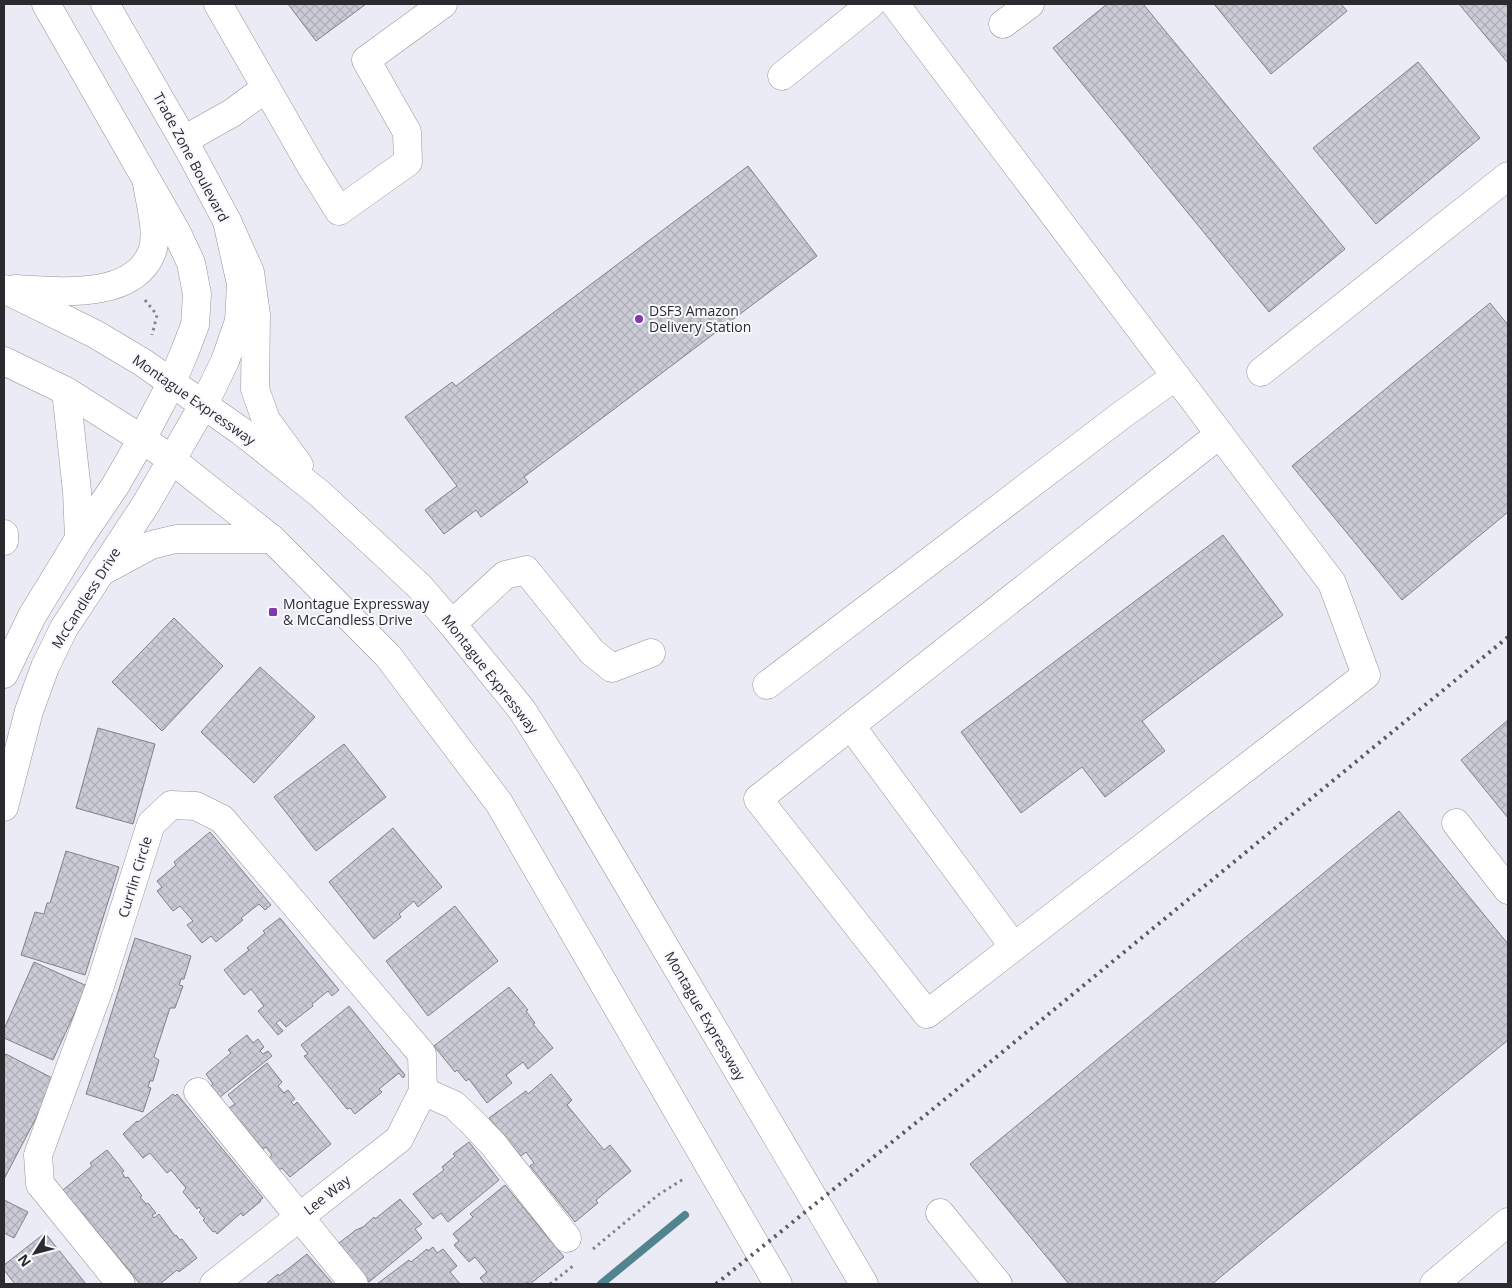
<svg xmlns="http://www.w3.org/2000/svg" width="1512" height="1288" viewBox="0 0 1512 1288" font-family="'Open Sans',sans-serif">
<defs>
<pattern id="building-cross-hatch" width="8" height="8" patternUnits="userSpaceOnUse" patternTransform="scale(1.25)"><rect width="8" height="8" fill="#cacbd5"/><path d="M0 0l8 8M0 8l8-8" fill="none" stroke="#aeaeb7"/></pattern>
</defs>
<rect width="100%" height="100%" fill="#eaebf5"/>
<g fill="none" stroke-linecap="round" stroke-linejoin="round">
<path stroke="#528490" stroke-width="8" d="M601,1284L685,1215"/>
</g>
<g fill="url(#building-cross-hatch)" stroke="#81818a">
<path d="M288,4H366L316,41Z"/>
<path d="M1107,4H1143L1345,249L1269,312L1053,48Z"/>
<path d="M1214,4H1341L1347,11L1271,74Z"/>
<path d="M1459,4H1508V63Z"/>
<path d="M1418,62L1480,138L1376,224L1313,148Z"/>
<path d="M748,166L817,256L524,477L528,482L481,517L476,510L444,534L425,510L457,486L405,417L452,382L456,386Z"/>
<path d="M1490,303L1508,325V512L1402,600L1292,466Z"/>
<path d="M1223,535L1283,615L1142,721L1165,751L1105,797L1082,767L1021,813L961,732Z"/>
<path d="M174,618L223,666L162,731L112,682Z"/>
<path d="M260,667L315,717L254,783L201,732Z"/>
<path d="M1508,720V818L1461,760Z"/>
<path d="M98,728L155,744L133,824L76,808Z"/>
<path d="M344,744L386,797L316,851L274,797Z"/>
<path d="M1399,811L1508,944V1040L1212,1284H1069L970,1164Z"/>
<path d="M393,828L442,887L418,907L414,901L399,914L401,917L374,939L329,882Z"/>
<path d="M210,832L271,905L265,910L259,904L241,918L243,920L216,942L211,936L202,943L187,925L193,921L180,906L173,911L157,891L162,887L157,881L176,865L174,862Z"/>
<path d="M66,851L119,867L85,975L21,955L35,912L44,914L47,903H50Z"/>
<path d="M455,906L498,961L428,1016L386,961Z"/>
<path d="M280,918L339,990L332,996L328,991L312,1004L313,1006L286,1027L280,1020L276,1023L283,1031L278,1035L258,1011L264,1006L251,989L244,995L224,970L249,950L247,948L265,933L263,931Z"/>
<path d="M135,938L191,956L184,979H181L179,985L183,986L175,1008H170L154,1057L159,1060L153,1081H150L148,1087L151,1088L143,1112L86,1094Z"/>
<path d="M34,962L87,986L53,1060L4,1038V1029Z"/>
<path d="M509,987L528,1010L526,1011L535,1023L533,1024L553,1048L528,1069L523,1062L506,1075L512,1083L487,1103L469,1079L466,1081L457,1070L455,1072L434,1046Z"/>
<path d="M349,1006L405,1075L403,1078L399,1073L379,1089L382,1092L355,1114L350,1108L347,1109L304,1056L308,1054L301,1045Z"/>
<path d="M247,1035L253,1043L258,1039L264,1047L260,1051L263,1054L268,1051L272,1056L220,1097L211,1086L213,1084L206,1074L231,1053L228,1050Z"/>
<path d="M6,1054L56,1080L4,1179V1058Z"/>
<path d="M267,1063L282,1082L278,1086L284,1093L288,1090L295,1099L291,1102L294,1105L297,1102L331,1144L290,1177L282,1168L279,1170L269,1158L272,1155L266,1147L263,1149L229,1108L235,1104L228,1095Z"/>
<path d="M551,1074L572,1100L567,1105L604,1150L610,1145L631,1171L596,1200L598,1203L575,1222L530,1166L534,1163L526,1152L521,1156L489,1118L526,1091L528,1094Z"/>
<path d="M173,1094L175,1096L177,1094L263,1198L260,1200L261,1201L243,1216L241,1213L217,1234L215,1231L213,1232L203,1220L205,1219L199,1212L201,1210L199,1207L197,1209L183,1192L186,1188L171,1170L167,1173L150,1153L143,1158L123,1134L137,1121L138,1122Z"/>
<path d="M469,1142L499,1180L448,1222L441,1213L433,1219L413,1194L444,1170L442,1167L455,1156L453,1154Z"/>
<path d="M107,1150L124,1171L122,1172L125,1178L128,1177L142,1196L140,1197L146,1204L148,1203L156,1213L152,1215L154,1218L159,1214L175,1236L176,1235L180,1240L182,1239L197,1258L179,1272L177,1270L160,1284H140L63,1190L92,1166L90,1163Z"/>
<path d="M505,1185L564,1257L530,1284L527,1282L524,1284H485L480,1278L487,1272L475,1257L469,1262L454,1245L459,1241L453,1234L473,1217L470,1214Z"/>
<path d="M400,1199L422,1224L415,1229L422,1238L369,1282L339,1243L356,1230L363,1227L374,1217L375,1219Z"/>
<path d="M4,1200L28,1212L14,1238L4,1233Z"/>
<path d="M45,1233L86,1284H15L4,1270V1265Z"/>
<path d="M433,1247L437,1253L443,1249L457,1266L450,1272L460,1284H377L409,1260L411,1262L427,1249L428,1251Z"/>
<path d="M307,1254L333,1284H266L278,1274L279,1276Z"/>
</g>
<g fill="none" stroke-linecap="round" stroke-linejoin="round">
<g stroke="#94949e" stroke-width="29">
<g id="minor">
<path d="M218,4L311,166L339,211L408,162L407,132L366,60L443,4"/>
<path d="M895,4L1332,583L1366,675L927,1014L758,799L1220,434"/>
<path d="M1003,24L1030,4"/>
<path d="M782,76L871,4"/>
<path d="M184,140L232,113L266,88"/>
<path d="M1261,372L1508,176"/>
<path d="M4,534V541"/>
<path d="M452,624L505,575L526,570L592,652L612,668L651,653"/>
<path d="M767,685L1123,414L1176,376"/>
<path d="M851,726L1014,947"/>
<path d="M1456,823L1508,890"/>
<path d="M423,1091L454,1105L472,1122L493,1144L567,1238"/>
<path d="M198,1092L354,1284"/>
<path d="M940,1213L998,1284"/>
<path d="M121,1284L40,1184L38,1155L99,989L151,824L171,805L196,806L222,819L422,1054L423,1091L399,1139L214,1284"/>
<path d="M1434,1284L1508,1222"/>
</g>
</g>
<g stroke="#94949e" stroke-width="29">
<g id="major">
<path d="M4,674L32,616L79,539L115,486L142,439L172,382L185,351L195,325L197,294L191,263L177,233L46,4"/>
<path d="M4,807L29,711L45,667L64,628L146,504L204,404L225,361L239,321L241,284L227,221L188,148L105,4"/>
</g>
</g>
<g stroke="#94949e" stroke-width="29">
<g id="highway">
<path d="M227,221L250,272L256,315L255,389L266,420L299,465"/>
<path d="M4,289L95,334L142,362L241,431L320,494L419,586L452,624L522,710L568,783L864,1284"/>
<path d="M15,289C56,291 133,301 152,252C159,232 150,204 147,183"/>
<path d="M4,361L66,391L142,439L172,460L272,539L388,656L499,803L778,1284"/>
<path d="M66,391L77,491L79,539"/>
<path d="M101,572L151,545L176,539H272"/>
</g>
</g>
<g stroke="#83838a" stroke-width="3" stroke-dasharray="2.5 4" stroke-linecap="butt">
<path d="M145,300L157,315L152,335"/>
<path d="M593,1249L658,1195L685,1178"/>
<path d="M550,1284L573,1266"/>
</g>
<use href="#minor" stroke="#fff" stroke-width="28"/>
<use href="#major" stroke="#fff" stroke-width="28"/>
<use href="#highway" stroke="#fff" stroke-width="28"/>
<path stroke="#5a5a60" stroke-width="4" stroke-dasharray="2.5 5" stroke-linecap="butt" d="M716,1284L933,1109L1508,637"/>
</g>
<g fill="#8139ac" stroke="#f8f8ff" stroke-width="2">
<circle cx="639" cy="319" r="5"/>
<rect x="268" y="607" width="10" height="10" rx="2.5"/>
</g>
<g text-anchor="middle" stroke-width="4" stroke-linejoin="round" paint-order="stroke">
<g font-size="14" fill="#2b2b2f" stroke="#f8f8ff">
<text transform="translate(191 157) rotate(62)" y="5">Trade Zone Boulevard</text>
<text transform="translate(194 400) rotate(35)" y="5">Montague Expressway</text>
<text transform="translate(86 598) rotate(-58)" y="5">McCandless Drive</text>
<text transform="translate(490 674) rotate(52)" y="5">Montague Expressway</text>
<text transform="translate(135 877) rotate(-73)" y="5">Currlin Circle</text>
<text transform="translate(705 1016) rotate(60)" y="5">Montague Expressway</text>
<text transform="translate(327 1195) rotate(-38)" y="5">Lee Way</text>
</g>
<g font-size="14" fill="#2b2b2f" stroke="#f8f8ff" text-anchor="start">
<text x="649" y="316">DSF3 Amazon<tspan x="649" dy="16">Delivery Station</tspan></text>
<text x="283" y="609">Montague Expressway<tspan x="283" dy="16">&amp; McCandless Drive</tspan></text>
</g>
</g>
<rect width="1512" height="1288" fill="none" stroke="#2b2b2f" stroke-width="10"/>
<g transform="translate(35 1253) rotate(234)" stroke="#f8f8ff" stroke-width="4" paint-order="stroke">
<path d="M0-4L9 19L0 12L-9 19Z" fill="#2b2b2f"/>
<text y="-8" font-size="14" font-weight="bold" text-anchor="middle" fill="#2b2b2f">N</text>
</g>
</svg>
